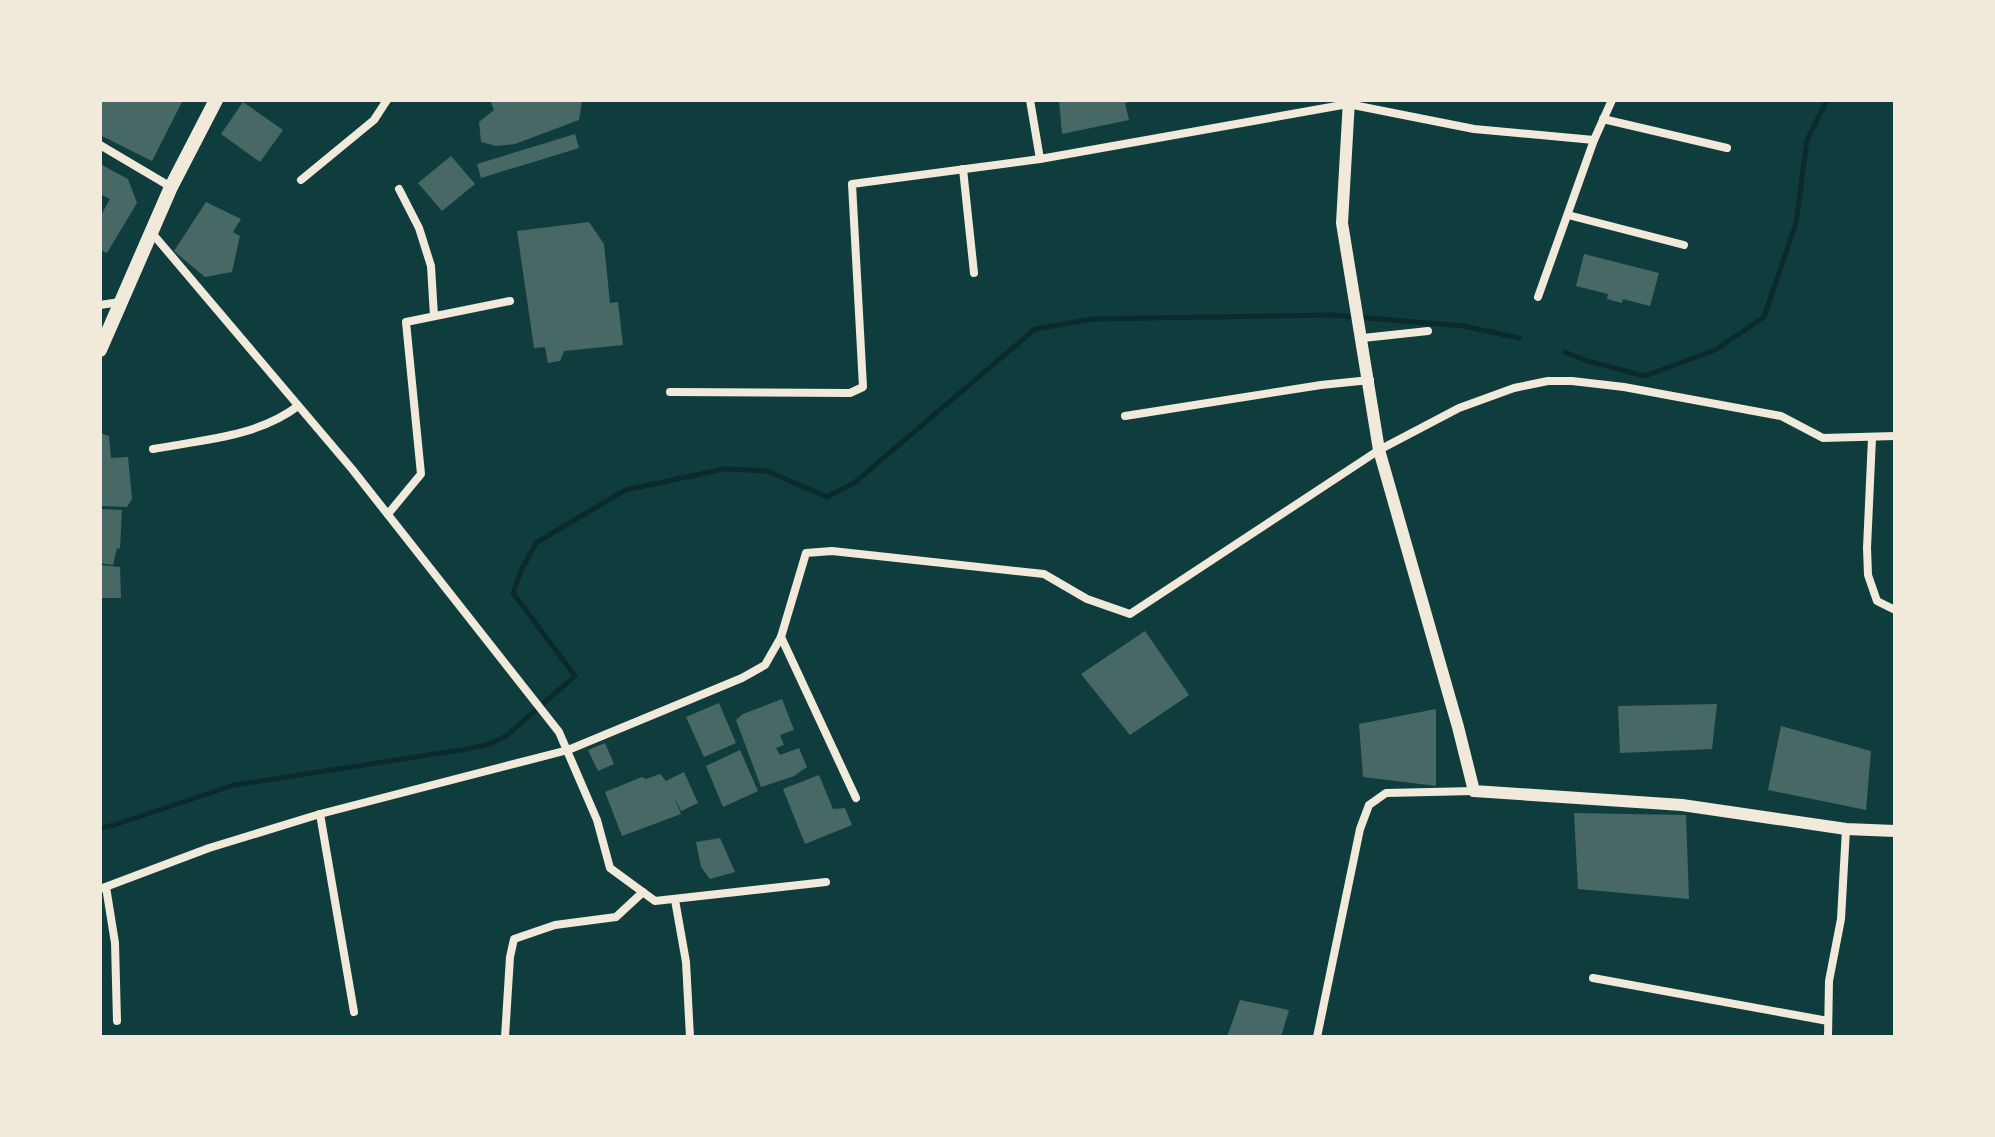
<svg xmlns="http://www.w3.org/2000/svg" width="1995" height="1137" viewBox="0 0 1995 1137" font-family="Rubik,sans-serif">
<rect width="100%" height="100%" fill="#0f3d3e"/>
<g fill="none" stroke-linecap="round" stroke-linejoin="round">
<g stroke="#0a2a2b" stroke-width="5">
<path d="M1565,352L1587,361L1645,376L1715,350L1764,317L1796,223L1807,140L1827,100"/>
<path d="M100,828L114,825L234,785L461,750L487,745L506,736L575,676L513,593L521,571L536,543L625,490L724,469L767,471L827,497L854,483L1035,329L1093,319L1332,315L1463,326L1519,338"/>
</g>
</g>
<g fill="#486865">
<path d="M100,100H183L152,161L100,135Z"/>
<path d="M494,100H581L582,101L579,120L515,144L496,146L481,142L479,122L494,110L491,103Z"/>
<path d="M1059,100H1135V101L1125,103L1129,120L1062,134Z"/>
<path d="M243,102L283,130L260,162L221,134Z"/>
<path d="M575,134L579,148L481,178L477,164Z"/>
<path d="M451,156L475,184L442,211L418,183Z"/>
<path d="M100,164L128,179L137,203L107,253L100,250V217L110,199L100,194Z"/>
<path d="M206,202L241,219L233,232L240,236L232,272L205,277L174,251Z"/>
<path d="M589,222L604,244L610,303L618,302L623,345L564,351L560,361L548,363L545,347L534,348L517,231Z"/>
<path d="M1584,254L1659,273L1650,306L1623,299L1622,303L1607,299L1608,294L1576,286Z"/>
<path d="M100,433L109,436L111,458L128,457L132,499L127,507L100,506Z"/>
<path d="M101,509L122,510L120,549L117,548L113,565L100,563Z"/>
<path d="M100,565L120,567L121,598H100Z"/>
<path d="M1145,631L1189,695L1130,735L1081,674Z"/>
<path d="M782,699L794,730L780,735L784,745L776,748L780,755L799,748L807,767L794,776L761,787L736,720L743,714Z"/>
<path d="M719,703L736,743L704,757L686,717Z"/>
<path d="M1717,704L1712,749L1620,753L1618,706Z"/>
<path d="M1436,709V786L1363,777L1359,724Z"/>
<path d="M1781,726L1871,751L1866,810L1768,790Z"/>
<path d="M605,743L614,764L598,771L588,750Z"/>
<path d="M740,750L758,791L723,807L706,766Z"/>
<path d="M684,772L698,803L681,811L674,796L681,814L622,836L605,792L642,777L646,779L660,774L666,781Z"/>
<path d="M819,775L833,809L845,808L852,825L805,844L783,789Z"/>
<path d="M1574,813L1686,815L1689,899L1578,889Z"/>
<path d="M720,838L735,872L710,879L701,867L696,842Z"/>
<path d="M1240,1000L1289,1010L1281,1037H1227Z"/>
</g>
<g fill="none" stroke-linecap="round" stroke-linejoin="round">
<g stroke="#f1e9da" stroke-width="8">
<path d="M1030,100L1040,159"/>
<path d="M1603,119L1727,148"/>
<path d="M100,145L171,187"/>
<path d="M963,169L974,273"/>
<path d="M301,180L374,120L387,100"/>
<path d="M399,189L419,228L431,266L434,316"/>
<path d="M1568,215L1684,245"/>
<path d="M152,233L352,469L559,732L597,820L610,868L655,901L826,882"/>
<path d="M1538,297L1594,140L1612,100"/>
<path d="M100,305L120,302"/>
<path d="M1363,338L1428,331"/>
<path d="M670,392L850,393L863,387L852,184L1040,159L1348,104L1474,129L1594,140"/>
<path d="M1125,416L1321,385L1370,380"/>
<path d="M1872,438L1867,548L1868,575L1877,601L1895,610"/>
<path d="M153,449C202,440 257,437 298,406"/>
<path d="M388,514L421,474L406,322L510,301"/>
<path d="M781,637L856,798"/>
<path d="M320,814L354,1012"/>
<path d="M106,887L115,943L117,1021"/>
<path d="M100,889L209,848L320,814L568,750L742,678L765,665L781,637L806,553L832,551L1044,574L1087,599L1130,614L1379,450L1459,408L1514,388L1548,381H1572L1624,387L1781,416L1823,438L1895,436"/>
<path d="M675,900L686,962L690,1037"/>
<path d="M1593,978L1828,1021"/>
<path d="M505,1037L510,957L514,939L555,925L616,917L643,892"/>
<path d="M1317,1037L1360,829L1369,805L1386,793L1474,791"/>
<path d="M1828,1037L1829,981L1841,919L1846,829"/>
</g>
<path stroke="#f1e9da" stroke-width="12" d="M1349,100L1342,223L1379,450L1458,727L1474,791L1682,805L1846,829L1895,831"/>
<path stroke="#f1e9da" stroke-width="14" d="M100,350L171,187L216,100"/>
</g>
<rect width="1995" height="1137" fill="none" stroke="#f1e9da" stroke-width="204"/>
</svg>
